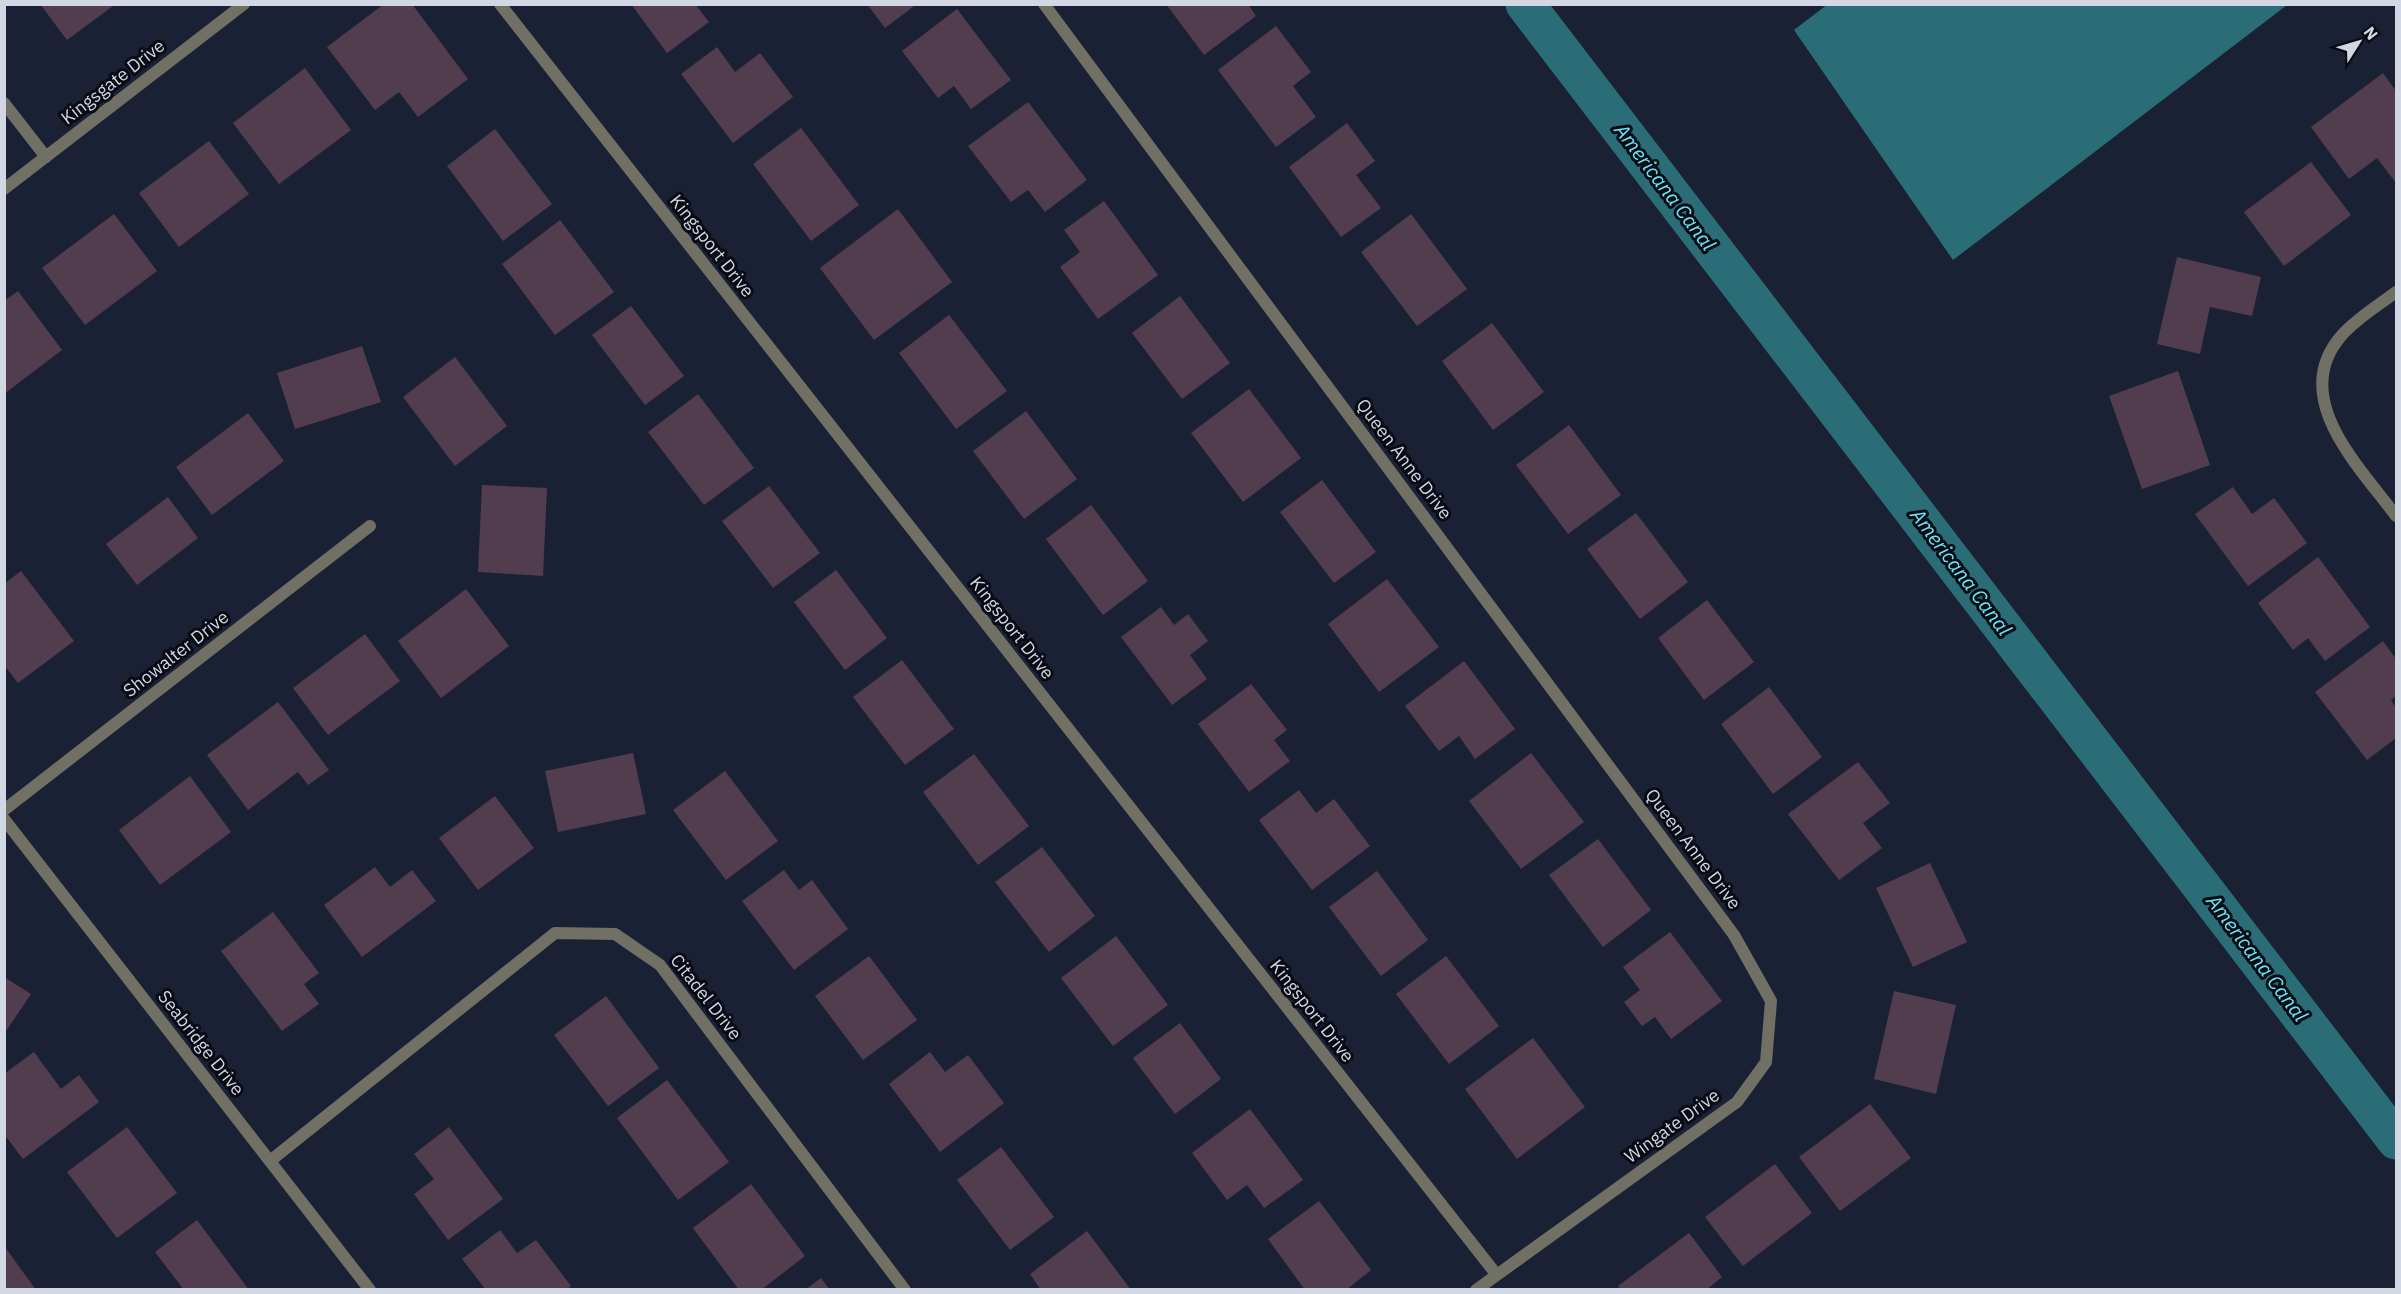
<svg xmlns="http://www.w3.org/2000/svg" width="2401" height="1294" viewBox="0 0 2401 1294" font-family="'IBM Plex Sans',sans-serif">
<rect width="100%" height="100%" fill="#1b2135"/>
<path fill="#2a6d76" d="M1828,4H2287V5L1953,260L1794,30Z"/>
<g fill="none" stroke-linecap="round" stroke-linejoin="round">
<path stroke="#2a6d76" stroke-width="39" d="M1525,4L2396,1140"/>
</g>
<g fill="#513d4e">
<path d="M40,4H111L113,6L67,40Z"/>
<path d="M384,4H412L468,79L418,117L399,92L375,110L327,47Z"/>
<path d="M631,4H695L709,22L667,53Z"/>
<path d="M867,4H917L885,28Z"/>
<path d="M1166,4H1248L1256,16L1204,55Z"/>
<path d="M957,9L1011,80L971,109L954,86L938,98L902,51Z"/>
<path d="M1276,26L1311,72L1293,86L1316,117L1276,147L1218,70Z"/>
<path d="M717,47L735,72L760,53L793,97L733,143L681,74Z"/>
<path d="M305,68L351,130L279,184L233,123Z"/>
<path d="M2383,73L2396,91V183L2377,158L2349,179L2311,127Z"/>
<path d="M1028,102L1087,180L1045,212L1028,190L1011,202L968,146Z"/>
<path d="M1347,123L1375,161L1356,175L1381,208L1341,237L1289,167Z"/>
<path d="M801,128L859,205L811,241L753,164Z"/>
<path d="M495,129L552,204L503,241L447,166Z"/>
<path d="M209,141L249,194L179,247L139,193Z"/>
<path d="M2311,162L2351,215L2284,266L2244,212Z"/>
<path d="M1104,201L1158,275L1098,319L1060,267L1080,252L1064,230Z"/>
<path d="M898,209L952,282L874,340L820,268Z"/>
<path d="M114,214L157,271L85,325L42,268Z"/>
<path d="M1411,214L1467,289L1417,326L1361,252Z"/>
<path d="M560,220L614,292L555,335L502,264Z"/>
<path d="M2177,257L2261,277L2252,316L2210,307L2200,354L2157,344Z"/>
<path d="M18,291L62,350L4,394V301Z"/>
<path d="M1180,296L1230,363L1182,399L1132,333Z"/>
<path d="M631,306L684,376L645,405L592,335Z"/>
<path d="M949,315L1007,391L956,429L899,353Z"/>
<path d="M1492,323L1544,392L1493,430L1442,361Z"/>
<path d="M362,346L381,402L295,429L277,373Z"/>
<path d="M455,357L507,426L455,466L403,397Z"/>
<path d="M2178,371L2210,465L2142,489L2109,396Z"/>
<path d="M1249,389L1301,458L1243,502L1191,433Z"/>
<path d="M698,394L754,468L704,505L648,432Z"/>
<path d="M1026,411L1077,479L1024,519L973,451Z"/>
<path d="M248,413L284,461L212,515L176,467Z"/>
<path d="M1569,425L1621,495L1568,534L1516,465Z"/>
<path d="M1322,480L1376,552L1334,583L1280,512Z"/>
<path d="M482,485L547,488L543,576L478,572Z"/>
<path d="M769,486L820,553L773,588L722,521Z"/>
<path d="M2233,487L2252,514L2274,498L2307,543L2248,586L2195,514Z"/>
<path d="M168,497L198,538L137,585L106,544Z"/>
<path d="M1091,505L1148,581L1103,615L1046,539Z"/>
<path d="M1636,513L1688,582L1640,619L1587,549Z"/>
<path d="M2318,557L2370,627L2325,661L2308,638L2293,650L2258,603Z"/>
<path d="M836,570L887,638L845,670L794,602Z"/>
<path d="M21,571L74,641L18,683L4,665V584Z"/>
<path d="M1387,579L1439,647L1379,692L1328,624Z"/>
<path d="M466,589L509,646L441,698L398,641Z"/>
<path d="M1707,600L1754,662L1704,700L1658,638Z"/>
<path d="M1161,607L1174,625L1188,614L1208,641L1190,655L1207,679L1172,705L1121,637Z"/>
<path d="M365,634L400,681L328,735L293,688Z"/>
<path d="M2383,641L2396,659V696L2391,700L2396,708V738L2367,760L2315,692Z"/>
<path d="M902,660L954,729L905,765L853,697Z"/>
<path d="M1464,661L1515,729L1475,759L1459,736L1439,751L1405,706Z"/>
<path d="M1251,684L1287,730L1274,740L1290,761L1249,792L1198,724Z"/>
<path d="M1769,687L1822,757L1773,794L1721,724Z"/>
<path d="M278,702L329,770L308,785L298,772L248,810L207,755Z"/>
<path d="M633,753L646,814L558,832L545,771Z"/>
<path d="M1531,753L1584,822L1521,869L1469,801Z"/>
<path d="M974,754L1029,826L978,865L923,792Z"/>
<path d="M1858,762L1890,803L1863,823L1882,848L1839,880L1788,814Z"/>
<path d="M725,771L778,841L726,880L673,810Z"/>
<path d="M190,776L231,832L160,885L119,830Z"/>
<path d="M1299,790L1316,813L1334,799L1370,846L1312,890L1259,820Z"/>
<path d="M495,796L534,848L478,890L439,838Z"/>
<path d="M1598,839L1651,910L1603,947L1549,875Z"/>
<path d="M1042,847L1095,916L1049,952L995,882Z"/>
<path d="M1930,863L1967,942L1913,967L1876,888Z"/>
<path d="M375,867L390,887L412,870L436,901L362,957L324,905Z"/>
<path d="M784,870L799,890L812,880L848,929L794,970L742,901Z"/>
<path d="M1377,871L1428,940L1381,976L1329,907Z"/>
<path d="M273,912L319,973L304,984L319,1004L282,1031L221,951Z"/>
<path d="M1670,932L1722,1001L1671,1039L1655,1017L1642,1026L1624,1002L1640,990L1623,967Z"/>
<path d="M1116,936L1168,1005L1113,1046L1061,978Z"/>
<path d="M869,956L917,1020L863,1060L815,996Z"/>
<path d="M1446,956L1499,1026L1449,1064L1396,994Z"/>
<path d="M4,977L31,994L4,1034Z"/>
<path d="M1894,991L1956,1005L1936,1094L1874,1079Z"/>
<path d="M606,996L659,1068L608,1106L554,1035Z"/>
<path d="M1180,1023L1221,1079L1175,1114L1133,1058Z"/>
<path d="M1533,1038L1585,1107L1517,1159L1465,1089Z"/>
<path d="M34,1052L61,1089L79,1075L99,1102L23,1159L4,1134V1074Z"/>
<path d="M930,1052L945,1072L968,1055L1004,1103L940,1152L889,1084Z"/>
<path d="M667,1080L729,1162L678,1200L617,1118Z"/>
<path d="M1870,1104L1911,1158L1840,1211L1799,1157Z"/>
<path d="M1250,1109L1303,1180L1264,1208L1247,1185L1227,1200L1192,1153Z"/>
<path d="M127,1127L177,1193L117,1238L67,1172Z"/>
<path d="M449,1127L503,1199L448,1240L414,1194L434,1179L414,1154Z"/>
<path d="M1001,1147L1054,1217L1010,1250L957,1180Z"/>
<path d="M1775,1164L1812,1213L1743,1266L1705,1217Z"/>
<path d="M751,1184L805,1256L761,1290H739L693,1228Z"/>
<path d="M1319,1201L1371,1270L1346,1290H1305L1268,1239Z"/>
<path d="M197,1220L249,1290H184L155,1252Z"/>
<path d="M500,1230L517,1253L536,1240L571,1286L566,1290H486L462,1259Z"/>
<path d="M1087,1231L1131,1290H1041L1030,1274Z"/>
<path d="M1689,1233L1722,1277L1706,1290H1621L1618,1286Z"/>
<path d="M5,1247L36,1290H5Z"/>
<path d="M821,1278L830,1290H805Z"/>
</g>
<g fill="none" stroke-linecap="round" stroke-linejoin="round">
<g stroke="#717064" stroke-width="12">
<path d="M500,4L1496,1274"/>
<path d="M1044,4L1734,935L1771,1001L1766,1062L1737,1102L1476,1290"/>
<path d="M4,103L46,157"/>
<path d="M4,189L244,4"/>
<path d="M2396,292C2379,305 2357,318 2342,335C2287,397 2360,467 2396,516"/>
<path d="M4,810L370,526"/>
<path d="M4,819L370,1290"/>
<path d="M270,1161L555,933L615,934L660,965L905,1290"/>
</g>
</g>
<g text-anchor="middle" stroke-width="6" stroke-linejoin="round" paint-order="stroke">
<g font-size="18" fill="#d2d7e4" stroke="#090b14">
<text transform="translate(113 82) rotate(-38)" y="6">Kingsgate Drive</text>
<text transform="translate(712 246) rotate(52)" y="6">Kingsport Drive</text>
<text transform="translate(1404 459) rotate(53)" y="6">Queen Anne Drive</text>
<text transform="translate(1012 628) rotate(52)" y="6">Kingsport Drive</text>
<text transform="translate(176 654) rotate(-38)" y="6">Showalter Drive</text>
<text transform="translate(1693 849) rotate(53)" y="6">Queen Anne Drive</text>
<text transform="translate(706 997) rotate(52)" y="6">Citadel Drive</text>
<text transform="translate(1312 1011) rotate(52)" y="6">Kingsport Drive</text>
<text transform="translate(201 1043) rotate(52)" y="6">Seabridge Drive</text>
<text transform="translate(1672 1126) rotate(-36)" y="6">Wingate Drive</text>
</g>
<g font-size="20" font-style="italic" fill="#67e8f8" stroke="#090b14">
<text transform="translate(1665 187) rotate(53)" y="7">Americana Canal</text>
<text transform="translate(1961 572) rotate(53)" y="7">Americana Canal</text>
<text transform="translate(2257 958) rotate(53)" y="7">Americana Canal</text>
</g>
</g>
<rect width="2401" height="1294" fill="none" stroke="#d2d7e4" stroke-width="12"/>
<g transform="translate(2359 42) rotate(53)" stroke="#090b14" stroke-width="4.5" paint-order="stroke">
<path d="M0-4.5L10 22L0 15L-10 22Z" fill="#d2d7e4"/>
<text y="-9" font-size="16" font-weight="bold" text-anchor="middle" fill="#d2d7e4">N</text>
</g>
</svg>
